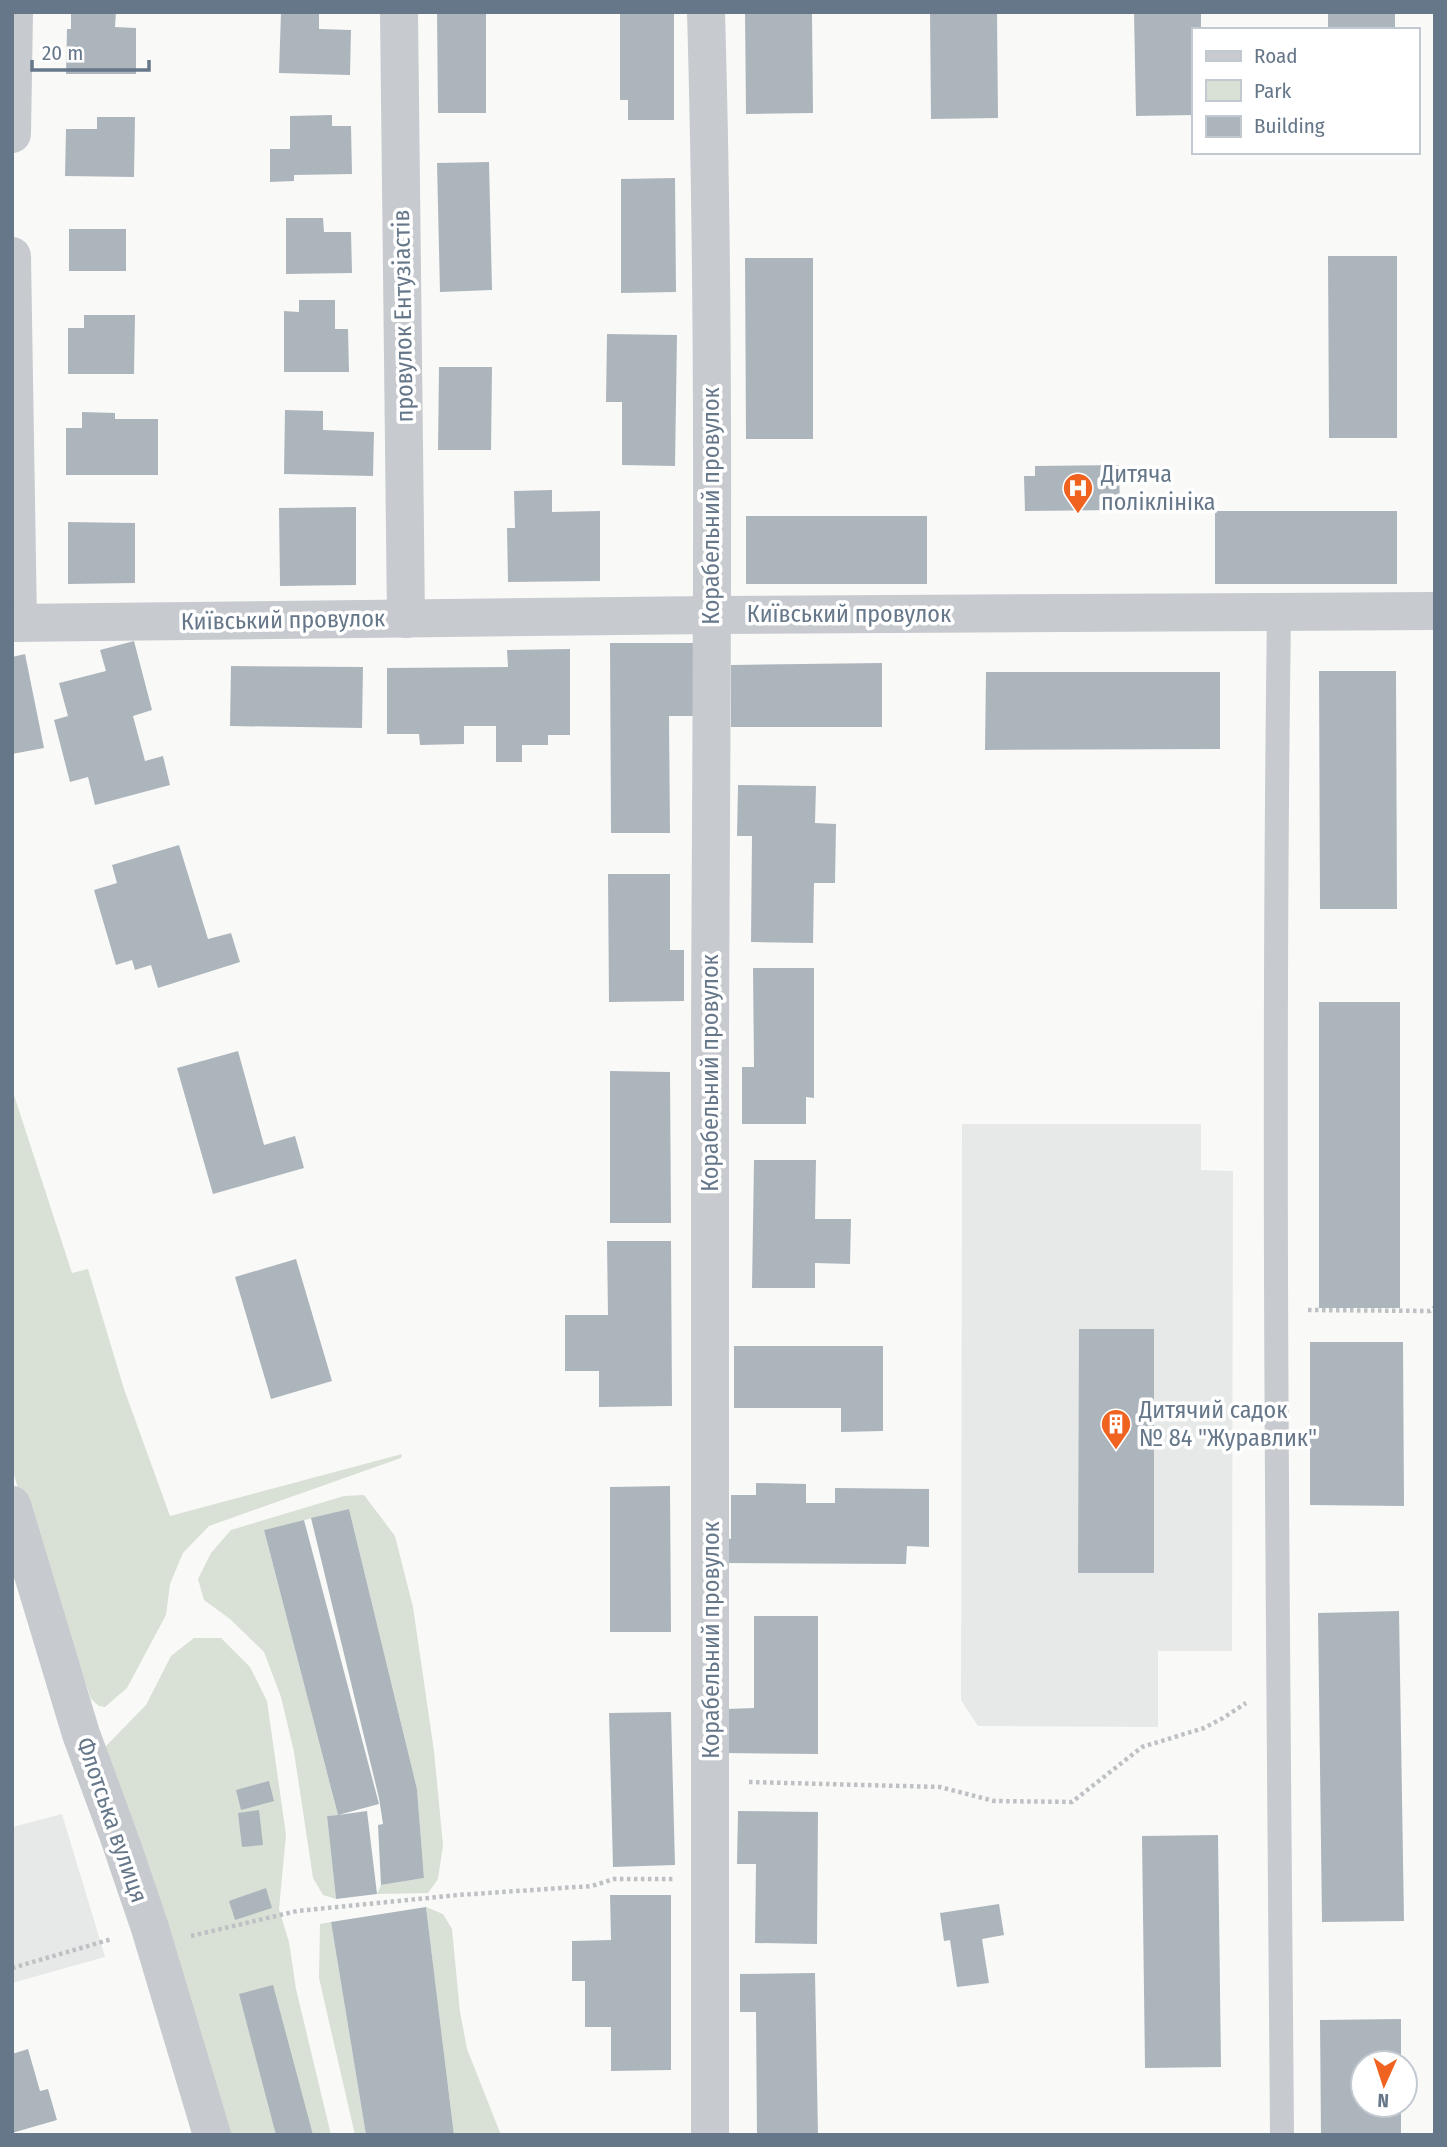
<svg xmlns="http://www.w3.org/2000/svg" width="1447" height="2147" viewBox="0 0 1447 2147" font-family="'Fira Sans Condensed',sans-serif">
<rect width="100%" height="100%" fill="#f9faf7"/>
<g fill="#e7e9e8">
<path d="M962,1124H1201V1170L1233,1171L1232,1651H1158V1727L978,1726L961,1700Z"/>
<path d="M62,1814L105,1957L12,1983V1827Z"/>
</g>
<g fill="#d9e0d6">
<path d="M12,1089L72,1273L88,1269L124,1389L170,1516L402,1454L401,1458L209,1526L183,1553L170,1584L166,1615L127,1688L105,1707L99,1706L91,1699L67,1628L47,1593L12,1467Z"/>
<path d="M364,1495L395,1536L413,1607L434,1751L443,1845L438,1879L428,1893L377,1894L381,1885L424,1878L417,1789L349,1509L264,1530L338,1815L327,1816L336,1899L323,1895L313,1878L294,1752L281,1697L264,1652L230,1619L204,1600L198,1579L211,1553L231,1530L344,1496Z"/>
<path d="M194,1638H221L250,1667L267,1701L286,1835L279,1909L289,1942L296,1989L331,2135H227L104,1748L146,1705L171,1656Z"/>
<path d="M426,1907L443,1914L452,1929L460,2012L467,2049L501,2135H454Z"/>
<path d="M331,1922L366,2135H355L319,1978L320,1924Z"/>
</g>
<g fill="#adb5bc">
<path d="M71,12H116L115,27L136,28V74H66L67,29H71Z"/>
<path d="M281,12H319V29L351,30L350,75L279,73Z"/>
<path d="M437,12H486V113H438Z"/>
<path d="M620,12H674V120H628V100H620Z"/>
<path d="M745,12H812L813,113L746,114Z"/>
<path d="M930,12H997L998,118L931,119Z"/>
<path d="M1134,12H1201V30H1193V115L1136,116Z"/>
<rect x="1328" y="12" width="67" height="18"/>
<path d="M332,115V126H351L352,174L294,175V181L270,182V149H290V116Z"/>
<path d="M97,117H135L134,177L65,176L66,129H97Z"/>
<path d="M489,162L492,290L440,292L437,163Z"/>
<path d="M675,178L676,292L621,293V179Z"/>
<path d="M286,218H323L324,232H351L352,273L286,274Z"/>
<rect x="69" y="229" width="57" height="42"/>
<path d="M1328,256H1397V438H1329Z"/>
<path d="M745,258H813V439H746Z"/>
<path d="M299,300H335V329H348L349,372H284V311L299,312Z"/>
<path d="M84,315H135L134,374H68V328H84Z"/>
<path d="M607,334L677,335L675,466L622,465V402H606Z"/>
<path d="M439,367H492L491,450H438Z"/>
<path d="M285,410L323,411V430L374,432L373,476L284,474Z"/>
<path d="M82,412L115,413V419H158V475H66V428H82Z"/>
<path d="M1119,465L1120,510L1025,511L1024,476H1035V466Z"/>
<path d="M552,490V512L600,511V581L508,582L507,528H515L514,491Z"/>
<path d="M356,507V585L280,586L279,508Z"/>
<rect x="1215" y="511" width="182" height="73"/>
<rect x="746" y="516" width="181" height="68"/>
<path d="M68,522L135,523V583L68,584Z"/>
<path d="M134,641L152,710L133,716L145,761L163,756L170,785L95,805L88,777L70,782L54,720L68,716L59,683L106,671L100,650Z"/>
<path d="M610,643H696V716H669L670,833H611Z"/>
<path d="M570,649V735H548V745H522V762H496V726H464V744L420,745L419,734H387V668L508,667L507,650Z"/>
<path d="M25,654L44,748L12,754V657Z"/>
<path d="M882,663V727H731V665Z"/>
<path d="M231,666L363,667L362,728L230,726Z"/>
<path d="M1319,671H1396L1397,909H1320Z"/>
<path d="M986,672H1220V749L985,750Z"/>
<path d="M738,785L816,786L815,823L836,824L835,883H814L813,943L751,942L752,836H737Z"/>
<path d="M179,845L208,939L231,933L240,962L158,988L151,965L135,970L132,960L116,965L94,890L117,883L112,865Z"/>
<path d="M608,874H670V950H684V1001L609,1002Z"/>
<path d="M753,968H814V1098L806,1097V1124H742V1067H754Z"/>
<rect x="1319" y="1002" width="81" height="306"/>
<path d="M238,1051L264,1145L295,1136L304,1168L213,1194L177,1068Z"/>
<path d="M610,1071L670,1072L671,1223H610Z"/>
<path d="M754,1160H816L815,1219H851L850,1264L815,1263V1288H752Z"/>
<path d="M607,1241H671L672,1406L599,1407V1371H565V1315H608Z"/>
<path d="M296,1259L332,1381L271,1399L235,1277Z"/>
<path d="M1079,1329H1154V1573H1078Z"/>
<path d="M1310,1342H1403L1404,1506L1310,1505Z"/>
<path d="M734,1346H883V1431L841,1432V1408H734Z"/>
<path d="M756,1483L806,1484V1503H835V1488L929,1489V1547L907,1546L906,1564L725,1563V1538L731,1539V1495H756Z"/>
<path d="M670,1486L671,1632H610V1487Z"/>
<path d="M349,1509L417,1789L424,1878L381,1885L378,1825L383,1824L379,1798L311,1518Z"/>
<path d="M304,1520L379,1804L338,1815L367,1811L377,1894L336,1899L327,1816L338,1815L264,1530Z"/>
<path d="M1399,1611L1404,1921L1322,1922L1318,1613Z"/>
<path d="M754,1616H818V1754L726,1753V1709L754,1708Z"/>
<path d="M671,1712L675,1865L613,1867L609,1713Z"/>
<path d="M269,1781L274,1801L241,1810L236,1790Z"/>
<path d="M259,1810L263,1845L242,1847L238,1813Z"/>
<path d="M738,1811L818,1812L817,1944L755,1943L756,1864H737Z"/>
<path d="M1218,1835L1221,2067L1145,2068L1142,1836Z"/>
<path d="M266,1888L272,1908L235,1920L229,1901Z"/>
<path d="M610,1895H671V2070L611,2071V2027H585V1981H572V1941L611,1940Z"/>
<path d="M999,1904L1004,1935L982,1939L989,1983L957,1987L950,1940L944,1941L940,1913Z"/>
<path d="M426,1907L454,2135H366L331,1922Z"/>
<path d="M815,1973L818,2135H757L756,2012H740V1974Z"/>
<path d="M273,1985L313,2135H276L239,1994Z"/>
<path d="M1401,2019V2063H1363V2105H1401V2135H1321L1320,2020Z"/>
<path d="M28,2049L40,2091L48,2089L57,2120L12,2133V2054Z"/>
</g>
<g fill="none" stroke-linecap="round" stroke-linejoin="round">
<g stroke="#bec1c4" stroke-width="4.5" stroke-dasharray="3.5 3.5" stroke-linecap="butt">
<path d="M1308,1310L1430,1311L1435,1307"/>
<path d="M749,1782L940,1787L994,1801L1072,1802L1142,1747L1204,1728L1223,1718L1246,1703"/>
<path d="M191,1936L297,1911L458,1895L592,1886L614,1879H674"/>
<path d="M12,1968L112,1939"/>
</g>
<path stroke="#c7cacf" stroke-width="24" d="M1279,613C1272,1120 1278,1627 1282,2135"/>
<g stroke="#c7cacf" stroke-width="38">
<path d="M399,12L406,619"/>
<path d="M706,12C716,357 711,702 710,1047C709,1409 713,1772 710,2135"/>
<path d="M12,134L14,12"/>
<path d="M12,256L18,623"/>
<path d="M12,623L711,615L1435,611"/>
<path d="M12,1505L81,1734L120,1840L150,1928L212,2135"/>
</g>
</g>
<defs>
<g id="hospital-pin" transform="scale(1.575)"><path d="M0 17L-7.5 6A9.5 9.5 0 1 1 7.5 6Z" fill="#f06220" stroke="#fff"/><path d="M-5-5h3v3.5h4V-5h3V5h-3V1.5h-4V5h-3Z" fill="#fff"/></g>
<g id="building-pin" transform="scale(1.575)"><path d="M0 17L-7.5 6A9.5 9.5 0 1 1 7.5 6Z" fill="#f06220" stroke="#fff"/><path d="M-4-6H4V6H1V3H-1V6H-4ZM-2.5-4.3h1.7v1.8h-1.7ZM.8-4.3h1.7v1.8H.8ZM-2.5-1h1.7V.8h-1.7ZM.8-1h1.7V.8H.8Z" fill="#fff"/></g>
</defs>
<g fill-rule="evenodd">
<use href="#hospital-pin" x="1078" y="488"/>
<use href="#building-pin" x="1116" y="1424"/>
</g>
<g text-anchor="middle" stroke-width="7" stroke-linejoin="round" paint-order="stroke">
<g font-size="24" fill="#66778a" stroke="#fff">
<text transform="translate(403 316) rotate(-91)" y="8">провулок Ентузіастів</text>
<text transform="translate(711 506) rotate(-90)" y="8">Корабельний провулок</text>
<text x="849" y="622">Київський провулок</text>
<text transform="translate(283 620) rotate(-1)" y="8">Київський провулок</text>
<text transform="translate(710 1073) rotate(-90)" y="8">Корабельний провулок</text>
<text transform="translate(711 1640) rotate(-90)" y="8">Корабельний провулок</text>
<text transform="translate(112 1820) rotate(71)" y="8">Флотська вулиця</text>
</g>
<g font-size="24" fill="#66778a" stroke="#fff" text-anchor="start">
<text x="1101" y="482">Дитяча<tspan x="1101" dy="28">поліклініка</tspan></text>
<text x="1139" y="1418">Дитячий садок<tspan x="1139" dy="28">№ 84 "Журавлик"</tspan></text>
</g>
</g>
<rect width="1447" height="2147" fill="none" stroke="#66778a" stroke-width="28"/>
<rect x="1192" y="28" width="228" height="126" fill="#ffffff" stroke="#c2c9d0" stroke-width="2"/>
<rect x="1206" y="51" width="35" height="10" fill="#c7cacf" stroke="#c2c9d0" stroke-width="2"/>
<text x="1254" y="63" font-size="21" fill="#66778a">Road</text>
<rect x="1206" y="80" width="35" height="21" fill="#d9e0d6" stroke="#c2c9d0" stroke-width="2"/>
<text x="1254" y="98" font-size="21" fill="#66778a">Park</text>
<rect x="1206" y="116" width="35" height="21" fill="#adb5bc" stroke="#c2c9d0" stroke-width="2"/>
<text x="1254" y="133" font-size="21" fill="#66778a">Building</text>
<g transform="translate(1384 2084) rotate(183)"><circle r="33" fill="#ffffff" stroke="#c2c9d0" stroke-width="2"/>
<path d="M0-5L12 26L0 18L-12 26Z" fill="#f06220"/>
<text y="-10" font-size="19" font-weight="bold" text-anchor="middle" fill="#66778a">N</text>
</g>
<path d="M32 60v10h117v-10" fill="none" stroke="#66778a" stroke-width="3.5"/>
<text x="42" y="60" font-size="21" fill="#66778a" stroke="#ffffff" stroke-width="5" paint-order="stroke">20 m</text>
</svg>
